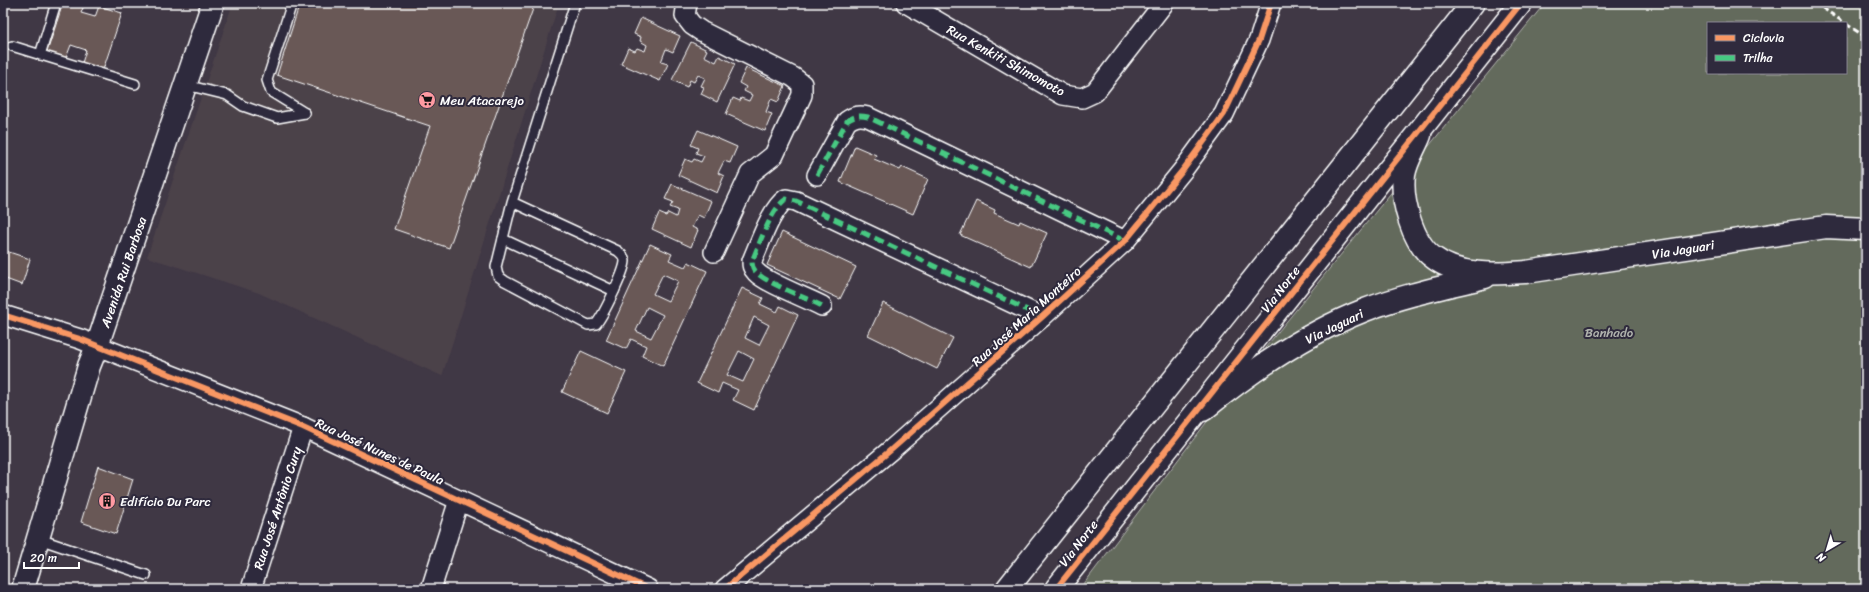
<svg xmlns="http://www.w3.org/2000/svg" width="1869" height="592" viewBox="0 0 1869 592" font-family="Sriracha,sans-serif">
<rect width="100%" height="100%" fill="#403845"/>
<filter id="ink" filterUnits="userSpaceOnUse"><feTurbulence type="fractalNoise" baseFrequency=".025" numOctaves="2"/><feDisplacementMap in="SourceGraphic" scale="8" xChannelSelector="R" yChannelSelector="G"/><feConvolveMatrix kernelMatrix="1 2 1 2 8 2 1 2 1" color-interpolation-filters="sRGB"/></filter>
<g filter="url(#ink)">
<path fill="#4c424a" d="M233,3H559L442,376L259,293L147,257Z"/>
<path fill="#636a5c" stroke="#b1b4ae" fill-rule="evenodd" d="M1545,3H1866V589H1080L1231,390ZM1708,23H1846V73H1708Z"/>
<g fill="#695957" stroke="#fff" fill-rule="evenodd">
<path d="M63,3H85L81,13L95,17L99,6L122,13L103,70L82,63L86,50L71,45L66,58L47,52Z"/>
<path d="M300,3H535L449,248L394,229L430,126L277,75Z"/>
<path d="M641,18L680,36L673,52L666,49L661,62L668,64L660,81L621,64L628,48L635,51L637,48L645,51L647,45L640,41L641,37L634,34Z"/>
<path d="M691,42L707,50L704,56L716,62L719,56L735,64L717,102L701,94L704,87L701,86L705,78L698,75L694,82L690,80L687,87L672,80Z"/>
<path d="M746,68L785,86L778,102L771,99L766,112L772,114L765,131L726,114L733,98L740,101L741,98L749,101L752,95L744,91L746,87L739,83Z"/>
<path d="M698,130L737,147L730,163L724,161L718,173L724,176L717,193L678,175L685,159L692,162L694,159L701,162L704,156L696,153L698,148L691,145Z"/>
<path d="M855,146L876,155L874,159L900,170L902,167L928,179L913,214L840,182Z"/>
<path d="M672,184L711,201L704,218L698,215L692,227L698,230L691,247L652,229L659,213L666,216L668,213L676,217L678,210L670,207L673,202L665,199Z"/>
<path d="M976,201L995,210L994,213L1019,224L1020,221L1047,233L1031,267L960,235Z"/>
<path d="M782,232L856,267L840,299L767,265Z"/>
<path d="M650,244L672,254L669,260L685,267L688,262L707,271L663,366L642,356L646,346L631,339L626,349L606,340ZM663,274L678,281L668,301L653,294ZM647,307L663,315L651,338L636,331Z"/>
<path d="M3,250L30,259L22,285L3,278Z"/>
<path d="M742,288L763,298L760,304L777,312L780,306L798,315L754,410L733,400L738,390L722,383L718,393L697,383ZM754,317L769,325L759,345L745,338ZM739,351L754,359L743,382L727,375Z"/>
<path d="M883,303L953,338L937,369L868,335Z"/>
<path d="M581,351L626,372L607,413L562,392Z"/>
<path d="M98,466L133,479L116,534L81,522Z"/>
</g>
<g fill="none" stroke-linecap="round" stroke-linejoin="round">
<g stroke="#fff" stroke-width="12">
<g id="service">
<path d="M292,3L267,80L271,92L305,113"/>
<path d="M12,46L135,84"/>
<path d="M40,55L56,3"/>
<path d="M186,85L227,95L243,106L277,118L305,113"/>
<path d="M512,202L618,251C621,254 625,257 625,261C625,271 603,316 596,324L588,325L505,281L498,276L496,267L512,202L575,3"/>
<path d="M503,239L614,291"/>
<path d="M39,539L146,575"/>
</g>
</g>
<g stroke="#fff" stroke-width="22">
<g id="minor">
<path d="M687,3L685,16L692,25L701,31L793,77L802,84V95L774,155L750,174L714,252"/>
<path d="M906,3L1063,95L1082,98L1095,92L1164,3"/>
<path d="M817,175L847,121C854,116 859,115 868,117L1125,241"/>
<path d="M822,306C807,298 766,283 756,272C752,268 752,265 752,261C760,243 771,209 786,199L796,201L1042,317"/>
<path d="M3,315L80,339L303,427L648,589"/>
<path d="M251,589L303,427"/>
<path d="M431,589L459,500"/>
<path d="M725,589L892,449L1042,317L1125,241L1183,170L1224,114L1259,40L1271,3"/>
</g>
</g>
<g stroke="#fff" stroke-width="25">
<g id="tertiary">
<path d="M1420,135C1415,148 1406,161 1404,175C1401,200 1412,243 1434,258C1459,277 1497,274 1526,272L1826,227L1866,229"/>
<path d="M1203,410C1251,371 1306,333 1365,310C1404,295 1444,287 1485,277"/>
</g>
</g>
<g stroke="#fff" stroke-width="25">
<g id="secondary">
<path d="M23,589L89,366L97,346L213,3"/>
<path d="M1007,589L1473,3"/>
<path d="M1056,589L1521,3"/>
</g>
</g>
<use href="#service" stroke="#2f2a3d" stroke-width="9"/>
<use href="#minor" stroke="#2f2a3d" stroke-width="19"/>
<use href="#tertiary" stroke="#2f2a3d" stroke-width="22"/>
<use href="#secondary" stroke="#2f2a3d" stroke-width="22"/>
<g stroke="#fff" stroke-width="3" stroke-dasharray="6 3" stroke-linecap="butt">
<path d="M1815,3L1845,23"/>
<path d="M1846,24L1866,37"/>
</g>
<g stroke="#46c982" stroke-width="5" stroke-dasharray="10 5" stroke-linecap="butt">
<path d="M817,175L847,121C854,116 859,115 868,117L1125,241"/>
<path d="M822,306C807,298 766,283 756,272C752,268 752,265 752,261C760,243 771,209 786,199L796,201L1042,317"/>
</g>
<g stroke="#2f2a3d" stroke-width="8">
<g id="cycleway">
<path d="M3,315L80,339L303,427L648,589"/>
<path d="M725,589L892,449L1042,317L1125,241L1183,170L1224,114L1259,40L1271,3"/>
<path d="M1056,589L1521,3"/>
</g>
</g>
<use href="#cycleway" stroke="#f99763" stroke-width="6"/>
</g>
</g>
<defs>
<g id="supermarket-disc" transform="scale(0.9)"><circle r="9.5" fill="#ff9aa2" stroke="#2f2a3d"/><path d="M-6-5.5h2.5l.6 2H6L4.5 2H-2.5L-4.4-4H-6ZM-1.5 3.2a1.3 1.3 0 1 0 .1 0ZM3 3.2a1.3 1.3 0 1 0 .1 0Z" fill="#111"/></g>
<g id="building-disc" transform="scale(0.9)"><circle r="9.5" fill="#ff9aa2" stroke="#2f2a3d"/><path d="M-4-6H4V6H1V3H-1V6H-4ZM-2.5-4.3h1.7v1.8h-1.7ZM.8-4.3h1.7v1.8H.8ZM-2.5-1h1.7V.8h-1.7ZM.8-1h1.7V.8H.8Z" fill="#111"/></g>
</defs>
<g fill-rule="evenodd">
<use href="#supermarket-disc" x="427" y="100"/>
<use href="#building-disc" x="107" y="501"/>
</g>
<g text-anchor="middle" stroke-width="4" stroke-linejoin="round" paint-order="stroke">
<g font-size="13" fill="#fff" stroke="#2f2a3d">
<text transform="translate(1006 60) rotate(29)" y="5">Rua Kenkiti Shimomoto</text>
<text transform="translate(1683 249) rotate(-9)" y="5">Via Jaguari</text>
<text transform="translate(123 272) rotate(-71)" y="5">Avenida Rui Barbosa</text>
<text transform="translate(1280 289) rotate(-52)" y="5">Via Norte</text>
<text transform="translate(1026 316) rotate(-42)" y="5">Rua José Maria Monteiro</text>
<text transform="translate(1334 326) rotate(-26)" y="5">Via Jaguari</text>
<text transform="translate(380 451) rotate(25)" y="5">Rua José Nunes de Paula</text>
<text transform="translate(277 508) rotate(-72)" y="5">Rua José Antônio Cury</text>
<text transform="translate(1078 543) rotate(-52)" y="5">Via Norte</text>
</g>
<g font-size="13" fill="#fff" stroke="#2f2a3d" text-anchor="start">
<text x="440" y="105">Meu Atacarejo</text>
<text x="120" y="506">Edifício Du Parc</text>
</g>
<g font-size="13" fill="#b1b4ae" stroke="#2f2a3d">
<text x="1609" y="337">Banhado</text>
</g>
</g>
<rect width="1869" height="592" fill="none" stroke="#2f2a3d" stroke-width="16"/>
<rect x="8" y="8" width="1853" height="576" fill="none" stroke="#fff" stroke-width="1.5" filter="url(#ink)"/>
<rect x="1707" y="22" width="140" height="52" fill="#2f2a3d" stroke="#827f8b"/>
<rect x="1715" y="35" width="20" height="6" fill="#f99763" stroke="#827f8b"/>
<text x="1743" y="42" font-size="12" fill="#ffffff">Ciclovia</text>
<rect x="1715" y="55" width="20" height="6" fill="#46c982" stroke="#827f8b"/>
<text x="1743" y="62" font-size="12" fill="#ffffff">Trilha</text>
<g transform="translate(1827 550) rotate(218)" stroke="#2f2a3d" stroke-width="3" paint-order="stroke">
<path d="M0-3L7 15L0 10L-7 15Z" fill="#ffffff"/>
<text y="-6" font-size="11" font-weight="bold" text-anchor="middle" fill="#ffffff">N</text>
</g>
<path d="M24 562v6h55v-6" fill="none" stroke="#ffffff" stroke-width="2"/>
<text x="30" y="562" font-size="12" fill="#ffffff" stroke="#2f2a3d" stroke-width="3" paint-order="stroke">20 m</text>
</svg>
